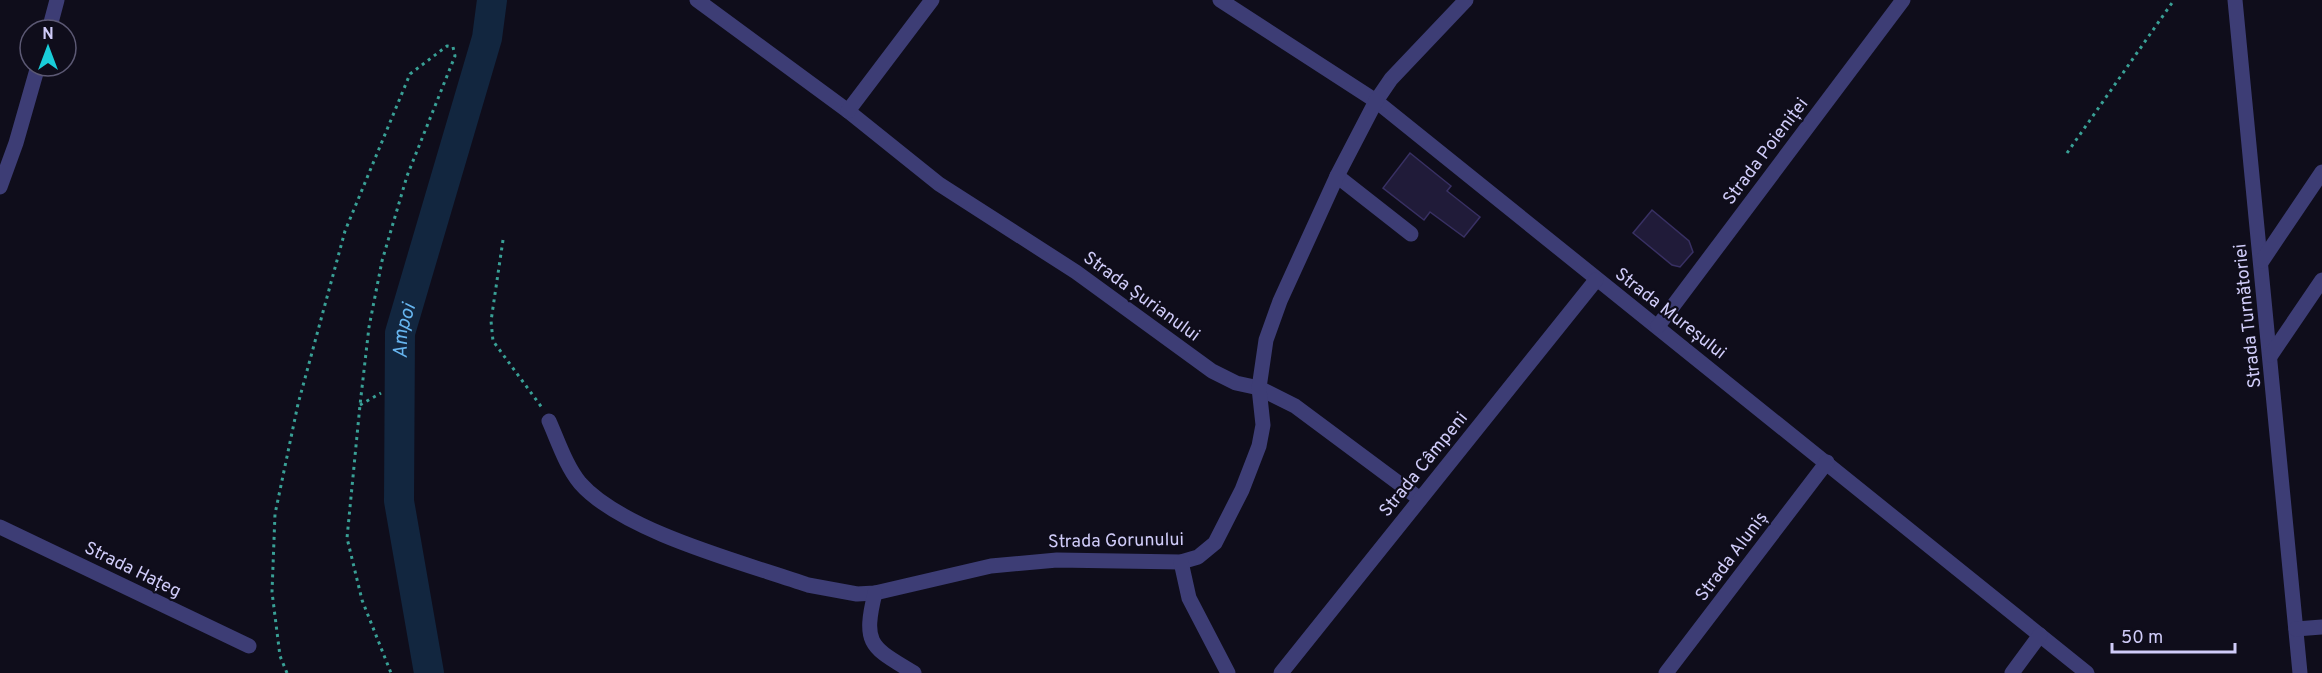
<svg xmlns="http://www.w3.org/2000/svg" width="2322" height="673" viewBox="0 0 2322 673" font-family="Overpass,sans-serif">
<rect width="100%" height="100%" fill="#0f0d1b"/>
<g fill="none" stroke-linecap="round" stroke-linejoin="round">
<path stroke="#12263f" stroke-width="30" id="s1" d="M429,673L399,501L400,333L487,38L492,0"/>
</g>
<g fill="#201b39" stroke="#383063" stroke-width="1.5">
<path d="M1410,153L1451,186L1447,191L1480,217L1464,237L1430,212L1424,220L1383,188Z"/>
<path d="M1652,210L1689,241L1693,252L1680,267L1672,265L1633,233Z"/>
</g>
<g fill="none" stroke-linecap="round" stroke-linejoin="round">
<g stroke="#39a096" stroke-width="3" stroke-dasharray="3 4.5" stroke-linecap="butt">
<path d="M2067,153L2174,0"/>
<path d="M503,240L491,321L493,341L543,409"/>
<path d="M360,405L381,393"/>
<path d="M287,673L280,656L272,592L275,514L298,404L345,231L410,74L447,46L453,47L455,56L407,176L382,261L369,327L360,405L347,538L362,600L391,673"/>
</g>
<g stroke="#3d3d75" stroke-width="15">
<path d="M697,0L848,111L939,184L1076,272L1212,371L1236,383L1259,388L1295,406L1420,499"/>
<path d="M1220,0L1376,101L2087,673"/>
<path d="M2235,0L2300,673"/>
<path d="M49,30L57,0"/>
<path d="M848,111L932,0"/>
<path d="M1337,176L1411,234"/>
<path d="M0,187L16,143L38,66"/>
<path d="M2262,261L2322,172"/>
<path d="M1658,326L1903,0"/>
<path d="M2271,355L2322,280"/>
<path d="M549,421C558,441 566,466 580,483C623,532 745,563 808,585L857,594L875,593L991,566L1057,560L1181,562L1198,557L1215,543L1242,490L1259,446L1263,425L1259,388L1266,340L1280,301L1337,176L1376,101L1391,79L1466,0"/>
<path d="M0,527L249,646"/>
<path d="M1181,562L1189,598L1228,673"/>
<path d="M875,593C862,646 872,647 914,673"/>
<path d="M2296,629L2322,627"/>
<path d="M1281,673L1596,280"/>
<path d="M1666,673L1827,462"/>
<path d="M2012,673L2040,635"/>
</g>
</g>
<g text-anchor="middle" stroke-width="4.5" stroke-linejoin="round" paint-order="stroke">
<g font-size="18" fill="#d0ccf9" stroke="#0f0d1b">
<text transform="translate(1765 151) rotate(-53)" y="6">Strada Poieniței</text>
<text transform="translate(1142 296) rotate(36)" y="6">Strada Șurianului</text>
<text transform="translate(1671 313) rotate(38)" y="6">Strada Mureșului</text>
<text transform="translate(2247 316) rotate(-96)" y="6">Strada Turnătoriei</text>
<text transform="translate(1423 464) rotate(-51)" y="6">Strada Câmpeni</text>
<text transform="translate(1116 540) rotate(-1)" y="6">Strada Gorunului</text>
<text transform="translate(1731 556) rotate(-53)" y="6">Strada Aluniș</text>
<text transform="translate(133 569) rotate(26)" y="6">Strada Hațeg</text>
</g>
<g font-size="20" font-style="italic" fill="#66b4ee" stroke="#0f0d1b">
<text dy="7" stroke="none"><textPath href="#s1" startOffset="345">Ampoi</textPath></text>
</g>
</g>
<g transform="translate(48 48)"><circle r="28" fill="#0f0d1b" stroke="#5c5974" stroke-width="1.5"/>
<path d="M0-4.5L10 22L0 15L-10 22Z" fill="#19cdd9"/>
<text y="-9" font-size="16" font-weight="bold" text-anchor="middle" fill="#d0ccf9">N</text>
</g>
<path d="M2112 643v9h123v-9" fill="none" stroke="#d0ccf9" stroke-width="3"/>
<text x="2121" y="643" font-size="18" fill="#d0ccf9" stroke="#0f0d1b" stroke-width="4.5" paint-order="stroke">50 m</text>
</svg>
